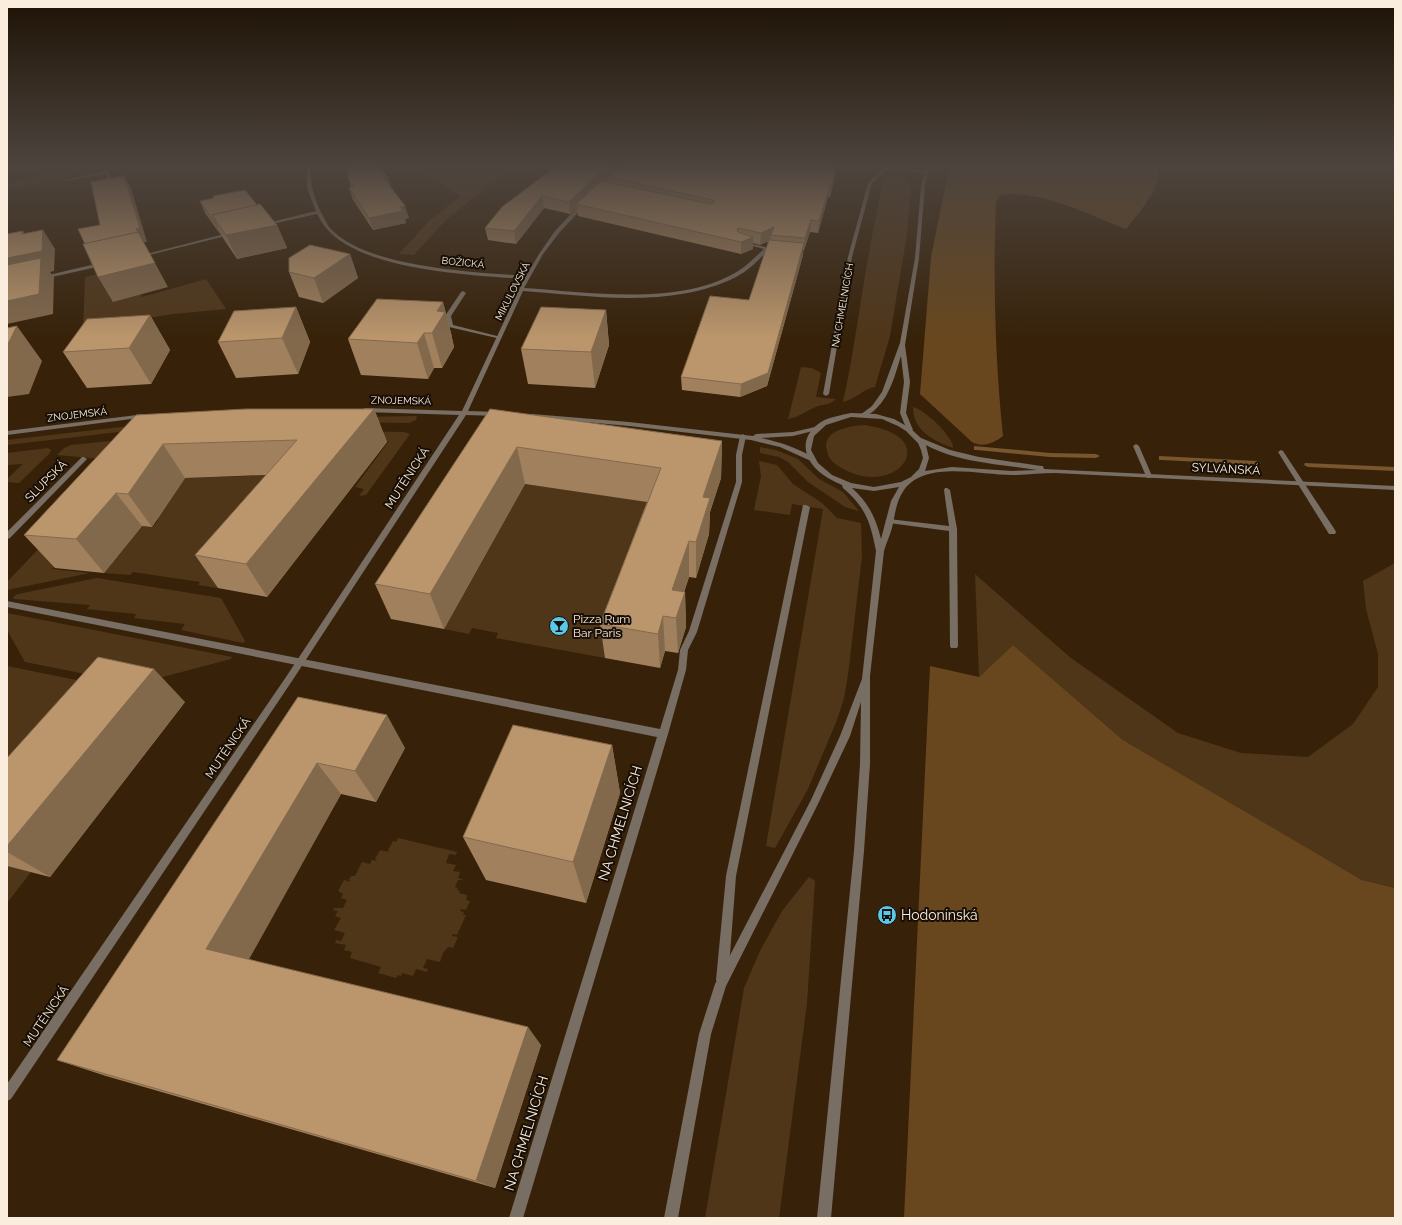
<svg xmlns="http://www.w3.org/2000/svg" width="1402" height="1225" viewBox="0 0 1402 1225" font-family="Raleway,sans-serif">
<rect width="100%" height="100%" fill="#372209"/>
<g fill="#4f3619">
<path d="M418,167H517L489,185L445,221L414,255L399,254L431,219L461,196L423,172Z"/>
<path d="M70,168L72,176L7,190V184Z"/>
<path d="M887,175C896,174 909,180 911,189L907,234L890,336L875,387C863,389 856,399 843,402C857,339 863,275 877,212C879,205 881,177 887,175Z"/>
<path d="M119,269L113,302L141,294L142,297L206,279L226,309L173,314L83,329L85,277Z"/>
<path d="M801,367L812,368L821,373L816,397L836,399C830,405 826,404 818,406C807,410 800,417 788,419Z"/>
<path d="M913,407C925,410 953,436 953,448C934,441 913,431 913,407Z"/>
<path d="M417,416L416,420L409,423L342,422L299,418Z"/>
<path d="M147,424L145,429L7,445V440Z"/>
<path d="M864,425C948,436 894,504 837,465C832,462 828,457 827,451C821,430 850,426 864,425Z"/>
<path d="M349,431L404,432L410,434L366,495L359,496L364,489L355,487L389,441L343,440Z"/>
<path d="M120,440L113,460L57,455L64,448L71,445Z"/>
<path d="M760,447L776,450L798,459L819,479L843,492L859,511L845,507L808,482L788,462L779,457L760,453Z"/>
<path d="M48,448L51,450L49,454L19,483L7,482V479L23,464L7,465V453Z"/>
<path d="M759,461L777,465L793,484L822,503L837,518L861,523L862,556L848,675L844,698L837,720L808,789L775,848L766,846L823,509L792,504L790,515L754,510L761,476Z"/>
<path d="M313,474L218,588L198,585L200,582L133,572L130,575L104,573L142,526L153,527L158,520L148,519L181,478Z"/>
<path d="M525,484L663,504L605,658L496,638L498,633L472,628L469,634L444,629Z"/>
<path d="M91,494L113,499L52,569L90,573L7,590V582Z"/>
<path d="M1395,563V888L1362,880L1123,740L1013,645L979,677L975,574L1071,658L1178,733L1241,753L1308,757L1353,724L1378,687V654L1366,609L1363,581Z"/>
<path d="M97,578L221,598L245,641L243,643L181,630L185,624L134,618L136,614L87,609L90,605L14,599L13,597L18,594Z"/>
<path d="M7,613L232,657L231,659L136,684L25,662L7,630Z"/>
<path d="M7,666L131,691L7,840Z"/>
<path d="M398,838L457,852L456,855L449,854L446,863L456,865L453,871L460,872L458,878L464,880H458L455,887L458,888L457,890L460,891L459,893L467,895L466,900L470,901L466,910L461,909L460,911L464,912L463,915H466L457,935L452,934V936L458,937L453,948L448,947L443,953L440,962L427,959L423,968L428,969L427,972L416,969L413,976L402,973L401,976L398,975L396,978L378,973L381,967L350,958L352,952L344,950L346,945L335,943L336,940L341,941L345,933L334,930L341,918L335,916L338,911L333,910L334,908H343L347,900L341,898L343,894L338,891L344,880L351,882L349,880L351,876H355L362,862L370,864L372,860L378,861L375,859L380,850L389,852L388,850L393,841L396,842Z"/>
<path d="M7,866L31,872L7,903Z"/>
<path d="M809,877L815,881L807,1003L779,1218H705L744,988L760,951L782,911Z"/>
</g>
<g fill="#68471e">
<path d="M954,167H1158C1160,191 1140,211 1126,229C1090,215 1039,189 1000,195L996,202C993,280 995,359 1003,436C994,443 983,448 972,442L920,394L931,257L947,178Z"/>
<path d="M1013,645L1123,740L1362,880L1395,888V1218H904L930,666L979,677Z"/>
</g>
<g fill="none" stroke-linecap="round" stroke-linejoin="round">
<g fill="#78562e" fill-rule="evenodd">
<path d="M974,446L1050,453L1096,454L1100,456L1096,458L1050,457L977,450H974Z"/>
<path d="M1159,456L1257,461L1261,463L1257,465L1162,460H1159Z"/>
<path d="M1305,463L1395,467V471L1308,467L1304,465Z"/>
</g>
<g fill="#796e63" fill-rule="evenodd">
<path d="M104,167H108L111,179H107L106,174L66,181L64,180L105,171Z"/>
<path d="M463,291L466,293L451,316L453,325L501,337V339L449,327L445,316L461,292Z"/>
<path d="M1136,444L1139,446L1152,476L1151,478H1147L1146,476L1133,446Z"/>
<path d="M945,488H947L950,490L957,529L958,646L957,648H951L950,646L949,531L889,523L885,521L889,519L949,526L944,490Z"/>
</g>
<path fill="#796e63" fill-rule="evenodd" d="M743,434L746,436L742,455V482L697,632L688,650L686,670L668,734L523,1218H509L657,737L7,607V601L660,729L678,670L680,650L689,631L736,482V455L740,436Z"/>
<g fill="#796e63" fill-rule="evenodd">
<path d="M307,167H311C310,182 313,194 319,208C322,214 325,221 329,227C364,268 474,272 526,276L539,254L555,231L582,202H586V204L559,233L543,254L524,288C587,292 676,306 733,274C745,268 754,258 764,249L741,243V241L773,249L771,250H768C759,260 748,271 736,277C673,309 590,296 523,291L468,411L499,412L502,414L499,416L466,415L292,681L11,1099L7,1101V1084L286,677L459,415L365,412L362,410L365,408L462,411L524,279C471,275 364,271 327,229C323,225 320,219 317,214L263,226V224L316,211L307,188Z"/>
<path d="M890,167L924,171L925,167H929L925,186L919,258L905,345L910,382L906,413L913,430L910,432L907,430L900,413L904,382L901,356C897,368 894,381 888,392C884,401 871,418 861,416L860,415L872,406L882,392L900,343L915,258L921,186L924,173L891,169L884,172L872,183L852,257L829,394L826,396L823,394L848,257L868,183L882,170Z"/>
<path d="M232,232H234V234L141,257L139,256Z"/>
<path d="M104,262L106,263V265L43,279L40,277Z"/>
<path d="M145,414L147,415V417L7,435V431Z"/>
<path d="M532,414L629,422L753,436L756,434L793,432L815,427L818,429L817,430L793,436L761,438C780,442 797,448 813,457L814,459L811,461L780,447L751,440L629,426L530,417V415Z"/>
<path d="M1281,450L1283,451L1335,530L1336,532L1335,534H1329L1278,452Z"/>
<path d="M82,457H84L87,459L10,538L7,539V532Z"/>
<path d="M803,505H806L810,507L736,876L728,980L726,984L722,986L718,984L716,980L726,876Z"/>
</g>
<path fill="#796e63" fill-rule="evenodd" d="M851,413L876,414L894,419L910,428L921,438L950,450L979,457L1041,466H1043L1044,469L1395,486V490L1055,473C1041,473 1026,475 1012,475C981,475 925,460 904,490C896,501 895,515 892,528C890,536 886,543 884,551L870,676V764L864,851L831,1218H817L854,851L860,764L861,702L850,736L817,806L726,986L711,1034L678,1218H664L699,1034L715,984L811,800L840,736L862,679L876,551C870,521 866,508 843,488L842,485C838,483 833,481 828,478C805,465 795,439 821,422C829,417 842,415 851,413ZM851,417L882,419L898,426L906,431L918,443L921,450L923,458L919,469L911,477L901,482L874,487L851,483L832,475L818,463L811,450L814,436L826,425ZM926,445C959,463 1001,464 1037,470L1012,471L952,467L925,471L929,458ZM899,487L891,501L881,539C876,518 868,502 852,488L874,491Z"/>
</g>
<g fill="#a1815d">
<path d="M555,167H838L837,168L830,197H828L818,233L810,232L804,250H803V255L767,386L740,397L682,390L681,377L749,300L769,241L760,245L753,243V249L741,254L578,216L577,207L570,214L544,208L516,244L488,240L485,228Z"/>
<path d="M349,181L391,188L409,218L405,219L406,223L373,230L353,200L349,188H351Z"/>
<path d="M200,201L257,205L277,225L287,248L237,259L223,238L220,233V234L205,213Z"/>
<path d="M350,254L358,278L323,303L299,297L289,272Z"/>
<path d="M443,302L452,337V338L454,347L442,368H434L428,379L361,375L348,339Z"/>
<path d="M296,307L310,342L298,374L236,378L218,342Z"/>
<path d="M606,310L609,345L595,388L528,384L521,349Z"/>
<path d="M150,315L170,350L151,384L87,388L63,352Z"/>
<path d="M374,409L387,442L267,597L218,588L195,555L266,475L185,478L152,527L142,526L104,573L55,568L24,535L136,415Z"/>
<path d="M490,409L722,441L721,478L710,512L709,534L696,578L689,577L684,592H685L686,627L678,653L665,651L660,668L605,658L600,624L647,502L525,484L444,629L391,619L375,584Z"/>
<path d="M298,697L405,748L376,802L341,794L248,959L541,1045L495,1188L106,1076L57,1060Z"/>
<path d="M185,702L50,877L7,866V758Z"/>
<path d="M612,745L620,793L586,903L486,880L463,837Z"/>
</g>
<g fill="#83694c">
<path d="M612,167H631L608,177V181L598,187L576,204L577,207L570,214L569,202L597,175Z"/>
<path d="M836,167H838L837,168L830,197L831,186Z"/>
<path d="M124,176L131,188L147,242H144L136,229Z"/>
<path d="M388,177L392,189L384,178Z"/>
<path d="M830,186L828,197L818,233L819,221Z"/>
<path d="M542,196L544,208L516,244L514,231Z"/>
<path d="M405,206L409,218L405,219L406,223L373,230L369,218L400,207Z"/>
<path d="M811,220L810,232L804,250L805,238Z"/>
<path d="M215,221L220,233V234L214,222Z"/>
<path d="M277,225L287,248L237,259L226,235Z"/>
<path d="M774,227L771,235V240L760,245L761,233Z"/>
<path d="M43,230L55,249L54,271L50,272L54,277L53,314L7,324V258L22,234L23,231L35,250Z"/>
<path d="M753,237V249L741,254V242Z"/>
<path d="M804,243L803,255L767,386L740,397L741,384Z"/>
<path d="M350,254L358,278L323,303L314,278Z"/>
<path d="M155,263L168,287L113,302L98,277Z"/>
<path d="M443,302L452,337V338L454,347L442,368L432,333L437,311Z"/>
<path d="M296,307L310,342L298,374L282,338Z"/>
<path d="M606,310L609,345L595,388L591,352Z"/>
<path d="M150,315L170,350L151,384L129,348Z"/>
<path d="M17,326L42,361L29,394L7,397V346Z"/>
<path d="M424,333L434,368L428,379L417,343Z"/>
<path d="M374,409L387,442L267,597L246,564Z"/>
<path d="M722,441L721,478L710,512L709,534L696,578V542L703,497Z"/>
<path d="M163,444L185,478L152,527L128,494Z"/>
<path d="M517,447L525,484L444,629L430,594Z"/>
<path d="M116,493L142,526L104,573L76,539Z"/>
<path d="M689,541V577L676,618L672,590Z"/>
<path d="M685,592L686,627L678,653L676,618Z"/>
<path d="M663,616L665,651L660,668L658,634Z"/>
<path d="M154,669L185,702L50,877L7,852V846Z"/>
<path d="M387,715L405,748L376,802L355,771Z"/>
<path d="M612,745L620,793L586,903L573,862Z"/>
<path d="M317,763L341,794L242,972L206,949Z"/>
<path d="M528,1027L541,1045L495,1188L476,1181Z"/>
</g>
<g fill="#bb966c" stroke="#83694c">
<path d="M347,167H380L388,177L384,178L405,206L400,207L403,211L369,218L349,188L354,187L349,181Z"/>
<path d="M555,167H612L597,175L569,202L542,196L514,231L485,228L502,207Z"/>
<path d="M623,167H836L831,186H830L819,221L811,220L805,238L771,235L774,227L761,233L739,228L737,229L738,232L753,237L741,242L576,204L601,181L711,204L715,202L713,200L608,177Z"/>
<path d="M124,176L140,228L136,229L138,232L85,244L78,229L100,225L91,182Z"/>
<path d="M245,190L257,205L212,215L215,221L214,222L200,201L214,198L213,196Z"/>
<path d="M260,204L277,225L226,235L212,215Z"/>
<path d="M43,230L42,251L7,258V234L23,231L22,234Z"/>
<path d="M138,232L155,263L98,277L83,244Z"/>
<path d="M769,240L804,243L768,373L741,384L681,377L710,296L749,300Z"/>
<path d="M310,245L350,254L314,278L289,272V258Z"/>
<path d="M41,258L39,294L7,301V265Z"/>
<path d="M377,299L443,302L437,311L445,312L432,333H424L417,343L348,339Z"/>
<path d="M296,307L282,338L218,342L234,311Z"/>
<path d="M541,307L606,310L591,352L521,349Z"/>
<path d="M150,315L129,348L63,352L87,319Z"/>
<path d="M17,326L7,346V328Z"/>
<path d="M246,409H374L246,564L195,555L297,440L163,444L128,494L116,493L76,539L24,535L136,415Z"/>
<path d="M490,409L722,441L703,497L710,498L696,542L689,541L672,590L685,592L676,618L663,616L658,634L600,624L661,468L517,447L430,594L375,584Z"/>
<path d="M98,657L154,669L7,846V758Z"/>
<path d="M298,697L387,715L355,771L317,763L206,949L528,1027L476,1181L57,1060Z"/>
<path d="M513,725L612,745L573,862L463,837Z"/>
</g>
<linearGradient id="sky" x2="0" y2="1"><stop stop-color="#1e1305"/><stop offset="0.49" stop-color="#4d443e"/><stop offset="1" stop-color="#4d443e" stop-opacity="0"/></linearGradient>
<rect width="1402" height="338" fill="url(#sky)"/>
<defs>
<g id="bar-disc" transform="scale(1)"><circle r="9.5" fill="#5ac8e6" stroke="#170e05"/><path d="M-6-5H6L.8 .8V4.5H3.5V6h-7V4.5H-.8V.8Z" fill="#111"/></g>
<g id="bus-disc" transform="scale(1)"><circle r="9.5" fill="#5ac8e6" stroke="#170e05"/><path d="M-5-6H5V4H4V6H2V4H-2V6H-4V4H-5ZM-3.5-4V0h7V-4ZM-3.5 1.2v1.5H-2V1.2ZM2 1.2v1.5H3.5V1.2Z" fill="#111"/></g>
</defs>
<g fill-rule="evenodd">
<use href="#bar-disc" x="559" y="626"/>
<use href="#bus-disc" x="887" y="915"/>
</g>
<g text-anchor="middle" stroke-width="4" stroke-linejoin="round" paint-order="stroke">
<g font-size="10" fill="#fbedde" stroke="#170e05">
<text transform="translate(463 262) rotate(6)" y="4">BOŽICKÁ</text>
<text transform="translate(512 291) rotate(-63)" y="4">MIKULOVSKÁ</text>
<text transform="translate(842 305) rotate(-80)" y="4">NA CHMELNICÍCH</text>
<text transform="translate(401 400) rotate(1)" y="4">ZNOJEMSKÁ</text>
<text transform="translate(77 414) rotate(-7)" y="4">ZNOJEMSKÁ</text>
</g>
<g font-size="12" fill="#fbedde" stroke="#170e05">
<text transform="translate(1226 469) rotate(3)" y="4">SYLVÁNSKÁ</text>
<text transform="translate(407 478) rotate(-57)" y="4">MUTĚNICKÁ</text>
<text transform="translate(46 481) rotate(-45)" y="4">SLUPSKÁ</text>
<text transform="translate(228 748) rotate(-56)" y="4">MUTĚNICKÁ</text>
<text transform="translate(46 1016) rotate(-56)" y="4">MUTĚNICKÁ</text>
</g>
<g font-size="12" fill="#fbedde" stroke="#170e05" text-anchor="start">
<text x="573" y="623">Pizza Rum<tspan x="573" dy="14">Bar Paris</tspan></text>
</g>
<g font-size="14" fill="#fbedde" stroke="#170e05">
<text transform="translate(620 823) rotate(-73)" y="5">NA CHMELNICÍCH</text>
<text transform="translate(526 1133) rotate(-73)" y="5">NA CHMELNICÍCH</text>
</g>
<g font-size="14" fill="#fbedde" stroke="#170e05" text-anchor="start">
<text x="901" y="920">Hodonínská</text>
</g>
</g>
<rect width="1402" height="1225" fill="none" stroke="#fbedde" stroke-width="16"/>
</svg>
